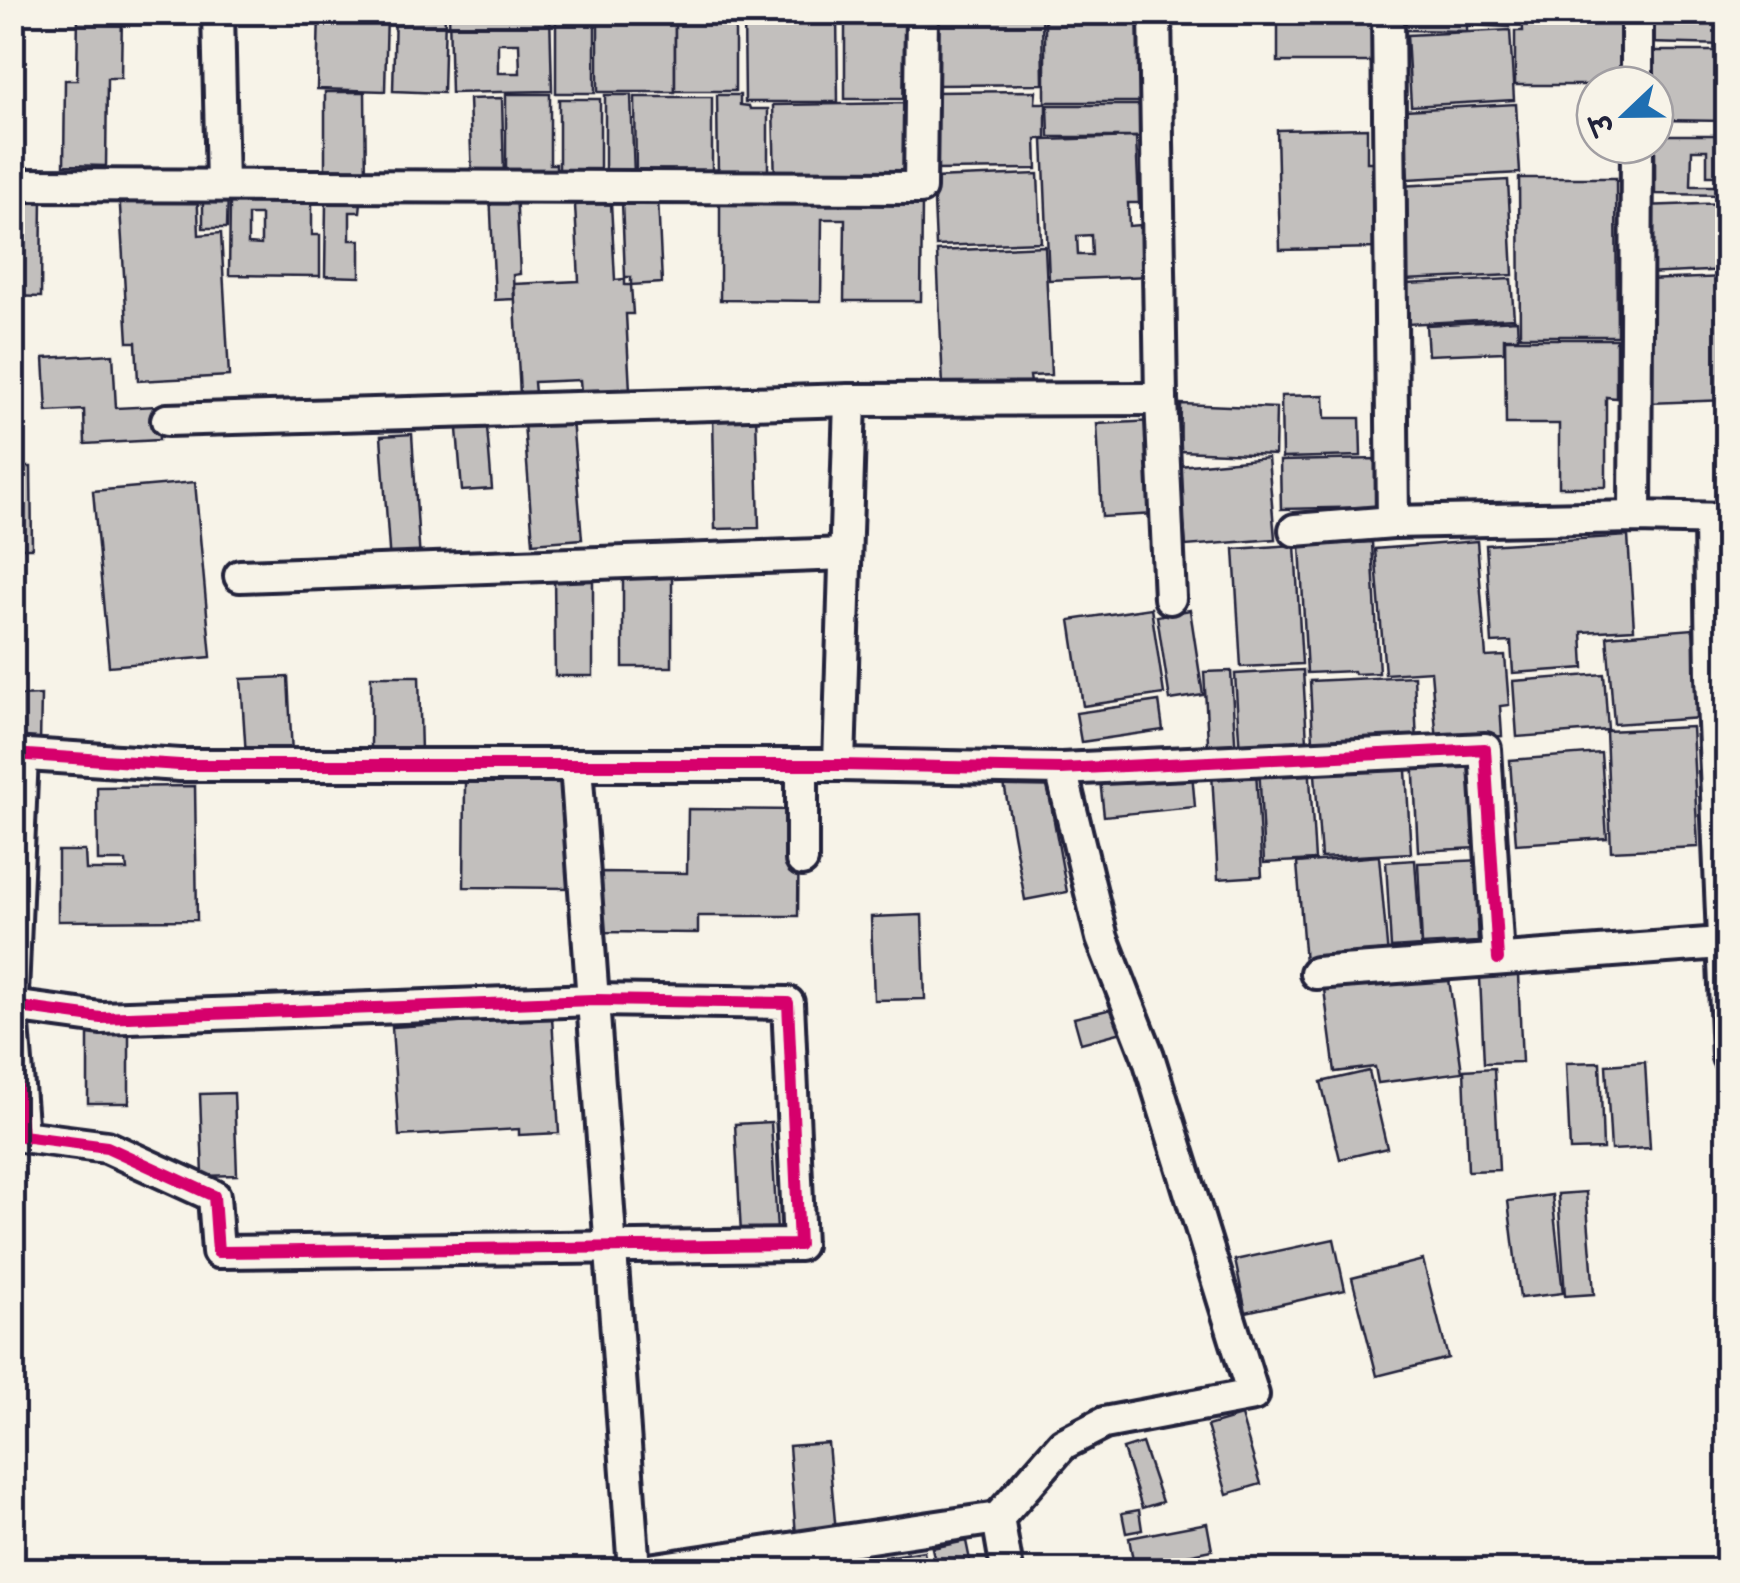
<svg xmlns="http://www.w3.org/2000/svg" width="1740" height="1583" viewBox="0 0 1740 1583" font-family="'Comic Neue','Playpen Sans Deva',sans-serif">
<rect width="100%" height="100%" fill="#f7f3e8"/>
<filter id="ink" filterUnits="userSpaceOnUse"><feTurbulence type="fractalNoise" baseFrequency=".01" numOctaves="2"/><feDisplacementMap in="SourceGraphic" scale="20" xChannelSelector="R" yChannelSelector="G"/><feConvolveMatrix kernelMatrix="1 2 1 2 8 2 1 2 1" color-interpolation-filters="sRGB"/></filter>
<g filter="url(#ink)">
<g fill="#c2bfbd" stroke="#22223b" stroke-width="2.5" fill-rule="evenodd">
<path d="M78,12H122L121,78H107L106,166L64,165L65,80H77Z"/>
<path d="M319,12H387L385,91L317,89Z"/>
<path d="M395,12H445L443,93L393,91Z"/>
<path d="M449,12H550L552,91L451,93ZM498,43H519L520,73H498Z"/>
<rect x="556" y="12" width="39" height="81"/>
<rect x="598" y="12" width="77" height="80"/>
<rect x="675" y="12" width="60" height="79"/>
<path d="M744,12H837L838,102H745Z"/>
<path d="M845,12H911L912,99H845Z"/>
<path d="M936,12H1042L1043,84L937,85Z"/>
<path d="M1045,12H1141L1142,102H1045Z"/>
<rect x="1278" y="12" width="94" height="50"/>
<path d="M1402,12H1510L1509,27L1467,25V31L1402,30Z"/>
<path d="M1522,12H1621V85H1515V31H1523Z"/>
<path d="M1648,12H1728V45L1648,43Z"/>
<path d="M1510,30L1514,100L1411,106L1407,35Z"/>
<path d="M1651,51H1728V121L1655,120Z"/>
<path d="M1036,91L1035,103H1046V139H1036L1037,169L933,170L932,92Z"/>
<path d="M325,92H365L366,185H325Z"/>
<path d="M506,94H550V164H556V177L506,176Z"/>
<path d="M605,95H631L634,175H605Z"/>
<path d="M717,95H740V105L749,106L750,109H768V177H718Z"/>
<path d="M635,97H712V175L636,176Z"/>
<path d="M502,98L504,177L472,178L469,99Z"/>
<rect x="559" y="99" width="41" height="78"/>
<path d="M912,103L913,180L775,184L773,105Z"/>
<path d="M1516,104L1520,173L1408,179L1404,110Z"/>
<path d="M1048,105H1145V137H1049Z"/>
<path d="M1367,128V162H1378L1379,248L1280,250L1277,130Z"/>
<path d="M1655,135H1728V176H1707V150H1692L1691,186H1728V195L1655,194Z"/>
<path d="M1136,137L1139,203H1128L1129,226L1140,225V232L1149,231L1151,276L1049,280L1043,140ZM1091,235L1092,255H1078L1077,236Z"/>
<path d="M1038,174L1041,242L936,246L933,178Z"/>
<path d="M1519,178H1616L1617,336H1520Z"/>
<path d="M1508,180L1513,275L1405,280L1399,186Z"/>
<path d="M197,186L199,235L221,233L229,376L138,381L136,342H128L119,190Z"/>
<path d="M203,189L228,190L227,228H203Z"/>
<path d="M516,190L520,274L513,275L514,299L495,300L490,191Z"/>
<path d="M12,191L42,192L41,297L12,296Z"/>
<path d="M720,198L922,200L921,301H844L845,219H822L821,301L720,300Z"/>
<path d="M658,199L662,283L631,285V277H625L622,201Z"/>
<path d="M230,201L312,202V235H320V276L229,275ZM248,215H261V245L248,244Z"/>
<path d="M326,202H361L360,212H350V240H360V277L325,276Z"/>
<path d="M611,203L615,280L625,279V285H631L633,314H626L630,391L581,392L580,380L534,382L535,394L520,395L514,284L579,281L575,205Z"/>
<path d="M1728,203V270L1645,274L1642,206Z"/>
<path d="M1045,246L1051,375L1030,376L1031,383L943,386L937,251Z"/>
<path d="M1728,277V400L1649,403L1644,280Z"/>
<path d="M1511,279L1514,318L1407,324L1405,284Z"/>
<path d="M1517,320L1518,338H1504V352L1428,355L1426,325Z"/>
<path d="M1505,339H1616V398L1606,397V487H1559V424H1506Z"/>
<path d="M113,354L116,408L157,406L159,440L85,444L84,410L47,412L44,358Z"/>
<path d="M1324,395L1325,418H1360L1361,456L1282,458L1281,396Z"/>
<path d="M1181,404L1276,408L1275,455L1180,451Z"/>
<path d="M756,412L759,528L715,529L713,413Z"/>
<path d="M572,419L582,539L533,543L524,423Z"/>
<path d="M1154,421L1156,514L1102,517L1097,424Z"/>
<path d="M487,427L492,489L462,491L457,429Z"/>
<path d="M412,434L420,562L390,564L381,436Z"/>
<path d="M1268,458L1275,539L1186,546L1179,466Z"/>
<path d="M1378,459L1379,507L1281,509L1280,461Z"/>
<path d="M12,467H31L32,548H12Z"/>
<path d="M195,482L211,657L109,666L93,491Z"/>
<path d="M1628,536L1634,629L1582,632L1584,668L1513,673L1511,642L1492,643L1486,545Z"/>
<path d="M1477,541L1486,657L1505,656L1509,705L1500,706L1502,736L1437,742L1431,671L1385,674L1375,549Z"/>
<path d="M1372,542L1379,673L1355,674L1354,671L1307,673L1300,546Z"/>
<path d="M1295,545L1302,664L1241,667L1234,549Z"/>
<rect x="623" y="565" width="49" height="102"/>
<path d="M554,570H593V676H555Z"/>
<path d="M1151,608L1164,694L1083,706L1070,620Z"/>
<path d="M1190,610L1203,695L1170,700L1157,616Z"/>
<path d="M12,628L19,629V696L41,695L40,744H12Z"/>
<path d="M1693,629L1700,718L1614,724L1607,636Z"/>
<path d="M1303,670L1307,742L1279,743V752L1240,754L1235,674Z"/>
<path d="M1231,671L1236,757L1209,759L1204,672Z"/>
<path d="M1604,674L1608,730L1517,737L1513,681Z"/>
<path d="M371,676H419L421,752H371Z"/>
<path d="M1414,676L1417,744L1352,748V739L1313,741L1310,681Z"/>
<path d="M288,677L292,754L246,756L241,679Z"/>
<path d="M1159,701L1163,730L1081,742L1076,713Z"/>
<path d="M1692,727L1698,847L1611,851L1606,731Z"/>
<path d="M1601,753L1607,838L1516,844L1510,760Z"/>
<path d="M1405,754L1411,853L1321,858L1314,760Z"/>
<path d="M1473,754L1478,848L1418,851L1413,757Z"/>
<path d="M1309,761L1315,860L1264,863L1259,764Z"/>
<path d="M1256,770L1262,876L1218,879L1212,773Z"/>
<path d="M1045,771L1067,892L1025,900L1003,778Z"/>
<path d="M1192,772L1195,807L1104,816L1100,780Z"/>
<path d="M465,782L572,783L571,888L464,887Z"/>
<path d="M195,786L197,920L58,921V851H85L86,870H127L126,861H98L97,787Z"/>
<path d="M688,809L799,810L798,916H698V933L599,932V872L687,873Z"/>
<path d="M1379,856L1388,957L1305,963L1297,863Z"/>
<path d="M1415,860L1421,946L1391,948L1386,862Z"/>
<path d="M1483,860L1487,921H1477L1478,942L1422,945L1418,863Z"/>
<path d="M922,915L925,999L874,1000L871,917Z"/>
<path d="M1447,965L1462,1072L1378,1083L1375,1067L1335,1072L1323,982Z"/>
<path d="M1518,975L1522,1062L1484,1063L1480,977Z"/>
<path d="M1116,1008L1122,1032L1081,1043L1074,1018Z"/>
<path d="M552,1017L559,1133L519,1135V1129L399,1136L392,1027Z"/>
<path d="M129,1025V1103H88V1026Z"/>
<path d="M1600,1062L1603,1149L1570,1150L1566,1063Z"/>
<path d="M1645,1062L1650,1148L1611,1150L1606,1065Z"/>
<path d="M1494,1068L1499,1170L1468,1171L1464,1070Z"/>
<path d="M1369,1071L1387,1148L1340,1159L1321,1082Z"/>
<path d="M234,1093L237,1175L203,1176L200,1094Z"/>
<path d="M771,1122L777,1231L741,1234L735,1124Z"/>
<path d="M1586,1192L1594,1294L1565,1296L1558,1194Z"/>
<path d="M1552,1195L1563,1293L1520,1298L1508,1201Z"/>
<path d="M1334,1239L1345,1290L1246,1312L1235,1260Z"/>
<path d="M1423,1260L1448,1358L1377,1376L1352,1278Z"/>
<path d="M1241,1416L1261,1484L1227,1494L1207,1426Z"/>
<path d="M828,1443L836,1533L796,1536L789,1446Z"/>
<path d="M1142,1443L1162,1502L1142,1508L1123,1449Z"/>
<path d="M1139,1510L1142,1530L1126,1533L1122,1513Z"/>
<path d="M1207,1523L1212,1550L1134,1566L1129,1538Z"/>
<path d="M966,1541L972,1570H937L932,1548Z"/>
<path d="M924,1551L927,1570H874L873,1559Z"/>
</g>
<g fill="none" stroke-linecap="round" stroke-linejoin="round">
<g stroke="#22223b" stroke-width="38">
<g id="street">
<path d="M218,12L222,185"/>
<path d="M1155,12L1161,399L1170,598"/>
<path d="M1388,12L1393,522L1635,517L1728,519"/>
<path d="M1637,85V12"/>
<path d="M12,185L920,188L922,12"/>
<path d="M167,420L850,400"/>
<path d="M1635,517L1637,145"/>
<path d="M1710,521L1712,676L1728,1057"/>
<path d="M1295,530L1393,522"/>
<path d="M240,576L845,554"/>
<path d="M12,754L180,765H839L1061,769L1485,749L1498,959"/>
<path d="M576,765L634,1570"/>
<path d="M839,765L850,400L1161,399"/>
<path d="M802,860V765"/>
<path d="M1316,973L1721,943"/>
<path d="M12,993L22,755"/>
<path d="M12,1006L101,1018L593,1000L788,1003L799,1245L218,1252L214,1196L107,1147L22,1136L12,1013"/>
<path d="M998,1518L1063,1444L1104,1423L1253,1395L1148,1056L1102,938L1061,769"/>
<path d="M649,1570L998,1518L1007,1570"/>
</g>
</g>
<use href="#street" stroke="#f7f3e8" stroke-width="30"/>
<g stroke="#f7f3e8" stroke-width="19">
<g id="cycleway">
<path d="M12,754L180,765H839L1061,769L1485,749L1498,959"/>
<path d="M12,1006L101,1018L593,1000L788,1003L799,1245L218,1252L214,1196L107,1147L22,1136L12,1013"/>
</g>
</g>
<use href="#cycleway" stroke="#d6006c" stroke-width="12"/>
</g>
</g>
<rect width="1740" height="1583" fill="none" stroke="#f7f3e8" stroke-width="50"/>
<rect x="25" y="25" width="1690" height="1533" fill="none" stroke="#22223b" stroke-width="4" filter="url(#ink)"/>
<g transform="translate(1625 115) rotate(248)"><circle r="48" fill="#f7f3e8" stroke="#a29fa3" stroke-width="2.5"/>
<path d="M0-8L18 38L0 25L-18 38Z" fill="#1f6fb2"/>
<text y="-15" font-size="28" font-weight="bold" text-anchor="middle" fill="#22223b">उ</text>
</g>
</svg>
